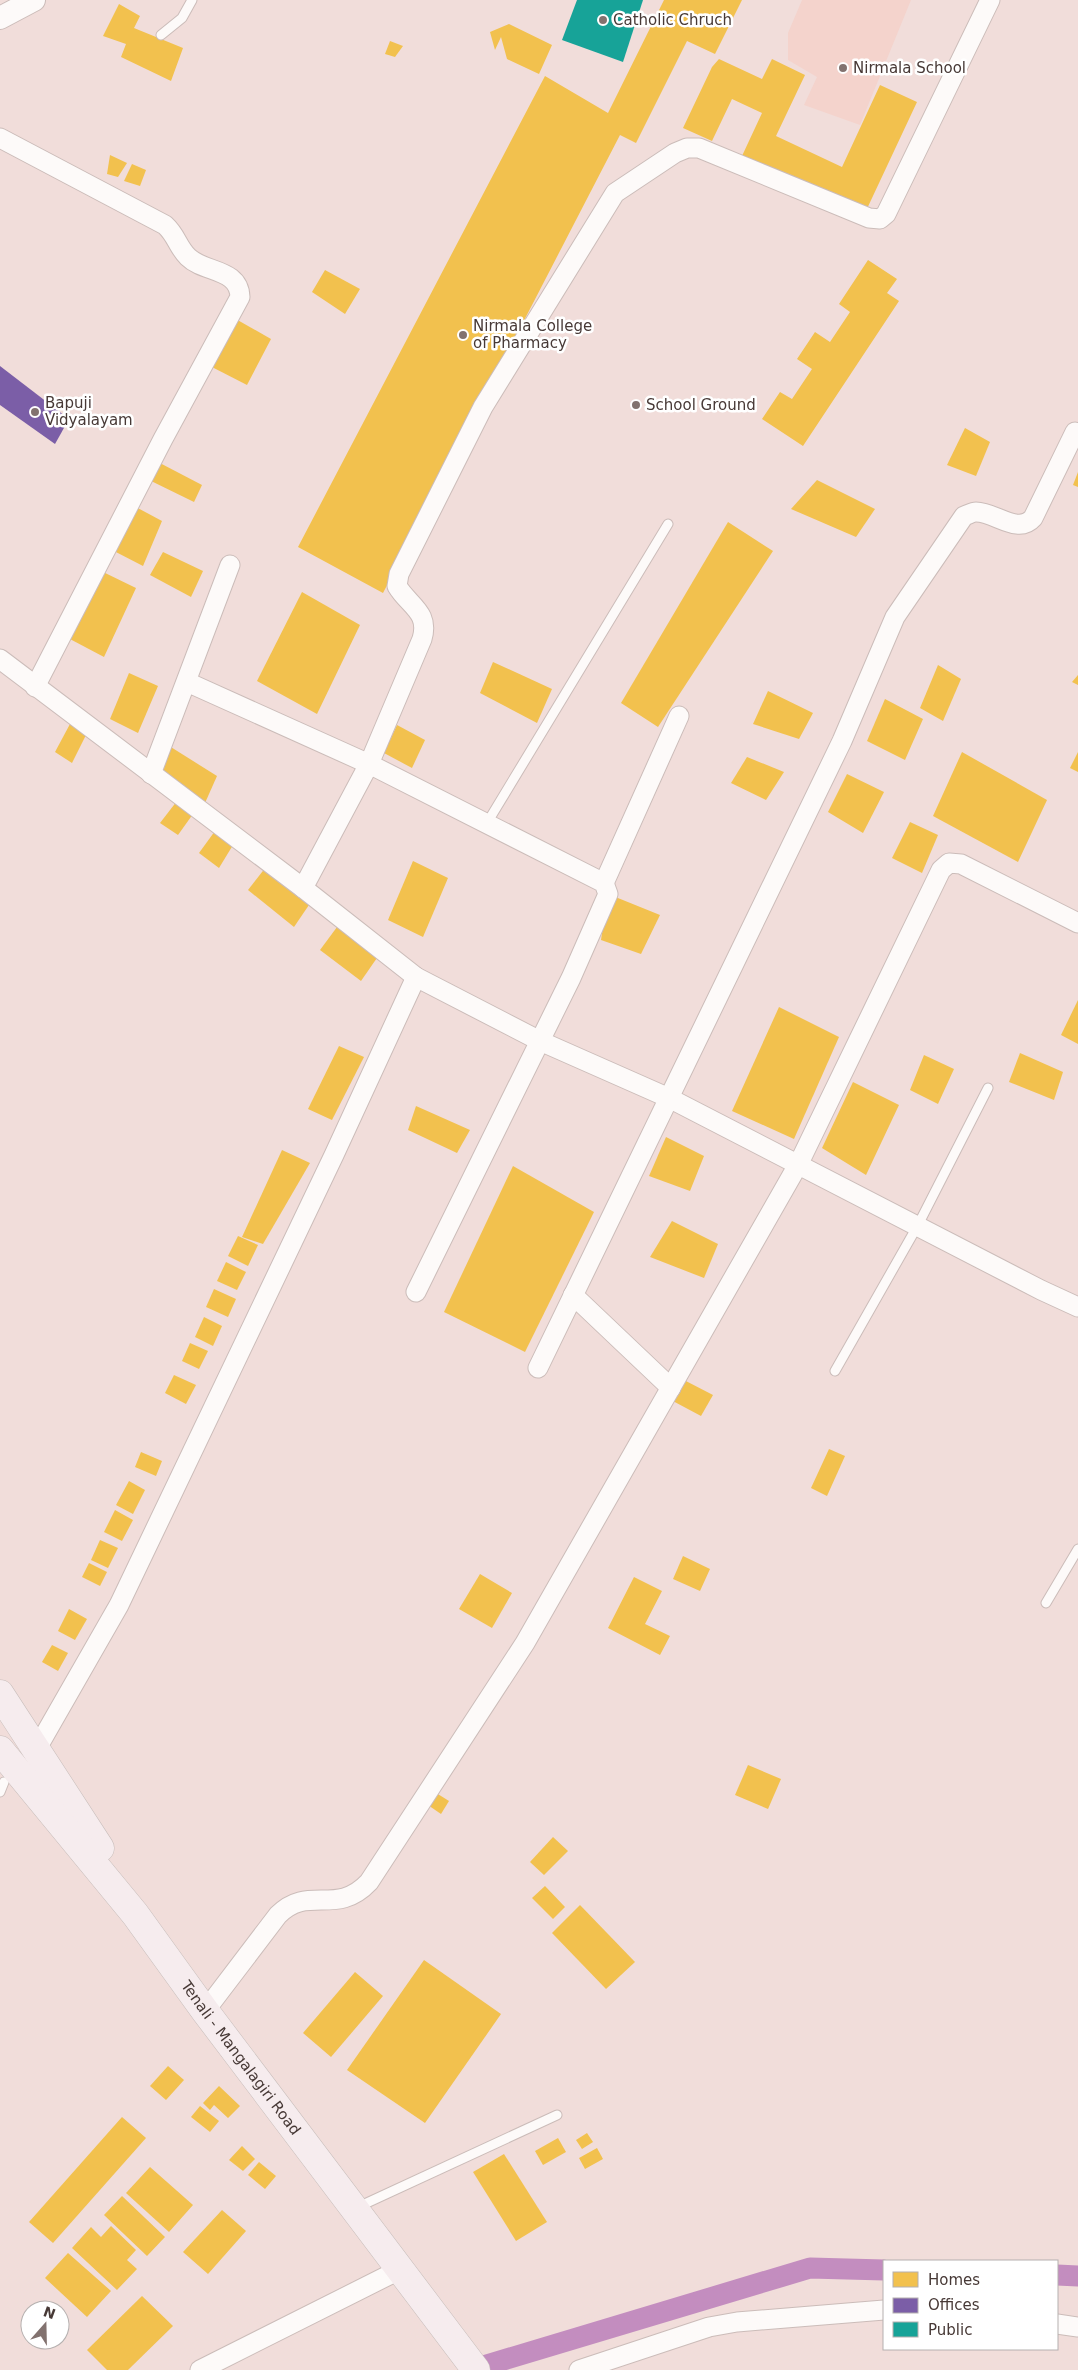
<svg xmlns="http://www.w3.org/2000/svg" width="1078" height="2370" viewBox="0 0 1078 2370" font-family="'DejaVu Sans',sans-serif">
<rect width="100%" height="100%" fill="#f1ddda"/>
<path fill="#f4d3cc" d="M802,0H911L860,125L804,105L817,77L788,60V33Z"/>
<g fill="#f2c14e">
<path d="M664,0H742L715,54L687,41L636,143L620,135L383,593L298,547L545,76L608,113Z"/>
<path d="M119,4L140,16L134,28L183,48L171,81L121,57L126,44L103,36Z"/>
<path d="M509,24L552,45L539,74L507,59L501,37L495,50L490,32Z"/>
<path d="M390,41L403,46L395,57L385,54Z"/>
<path d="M719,59L762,79L772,59L805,75L776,136L842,167L880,85L917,102L865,213L742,156L762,113L732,99L712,141L683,128L712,67Z"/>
<path d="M110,155L127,163L118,177L107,174Z"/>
<path d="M132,164L146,170L140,186L124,181Z"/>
<path d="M868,260L897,279L887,293L899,301L803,446L762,419L780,392L792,399L812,369L797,359L815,332L830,342L850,312L839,304Z"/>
<path d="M325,270L360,289L345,314L312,292Z"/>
<path d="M234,318L271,339L247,385L208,365Z"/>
<path d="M965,428L990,442L976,476L947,465Z"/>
<path d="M156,461L202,485L194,502L147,479Z"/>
<path d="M1078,472V487L1073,485Z"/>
<path d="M817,480L875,509L856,537L791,509Z"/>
<path d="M134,506L162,521L143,566L112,550Z"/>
<path d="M728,522L773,551L658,727L621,703Z"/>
<path d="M163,552L203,571L191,597L150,575Z"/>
<path d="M101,571L136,588L104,657L68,638Z"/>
<path d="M302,592L360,625L317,714L257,681Z"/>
<path d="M493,662L552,689L537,723L480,693Z"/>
<path d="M938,665L961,679L943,721L920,708Z"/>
<path d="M129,673L158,686L138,733L110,719Z"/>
<path d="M1078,675V685L1072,682Z"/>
<path d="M768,691L813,713L799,739L753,724Z"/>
<path d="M885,699L923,719L905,760L867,741Z"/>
<path d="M70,724L87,733L72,763L55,752Z"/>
<path d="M397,725L425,740L412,768L384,753Z"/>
<path d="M166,744L217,776L205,803L157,770Z"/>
<path d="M962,752L1047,800L1018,862L933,816Z"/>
<path d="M1078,752V772L1070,768Z"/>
<path d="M747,757L784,772L766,800L731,783Z"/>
<path d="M847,774L884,792L863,833L828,812Z"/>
<path d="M177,801L193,814L178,835L160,823Z"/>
<path d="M910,822L938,835L922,873L892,858Z"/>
<path d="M215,831L233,845L219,868L199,853Z"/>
<path d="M413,861L448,878L423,937L388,920Z"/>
<path d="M266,867L311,902L294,927L248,890Z"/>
<path d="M608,894L660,915L641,954L601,940Z"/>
<path d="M340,923L379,955L361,981L320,950Z"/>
<path d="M1078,1000V1044L1061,1035Z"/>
<path d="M779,1007L839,1037L794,1139L732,1111Z"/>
<path d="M339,1046L364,1057L332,1120L308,1109Z"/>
<path d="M1020,1053L1063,1072L1054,1100L1009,1082Z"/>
<path d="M924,1055L954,1069L938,1104L910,1090Z"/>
<path d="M853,1082L899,1105L866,1175L822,1148Z"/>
<path d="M416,1106L470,1130L457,1153L408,1130Z"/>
<path d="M666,1137L704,1156L690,1191L649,1176Z"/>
<path d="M282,1150L310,1163L263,1244L242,1237Z"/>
<path d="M513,1166L594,1212L525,1352L444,1312Z"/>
<path d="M672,1221L718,1244L704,1278L650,1257Z"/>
<path d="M238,1236L258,1245L248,1266L228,1256Z"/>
<path d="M226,1262L246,1272L237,1290L217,1281Z"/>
<path d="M214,1289L236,1299L228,1317L206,1307Z"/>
<path d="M204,1317L222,1326L213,1346L195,1337Z"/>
<path d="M190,1343L208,1351L199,1369L182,1361Z"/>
<path d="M174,1375L196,1385L186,1404L165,1393Z"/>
<path d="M682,1379L713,1395L701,1416L671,1400Z"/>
<path d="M829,1449L845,1456L827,1496L811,1488Z"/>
<path d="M141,1452L162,1461L156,1476L135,1467Z"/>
<path d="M129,1481L145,1490L133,1514L116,1505Z"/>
<path d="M115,1510L133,1520L122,1541L104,1532Z"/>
<path d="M100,1540L118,1548L108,1568L91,1560Z"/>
<path d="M683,1556L710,1569L700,1591L673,1579Z"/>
<path d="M89,1563L107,1572L100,1586L82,1577Z"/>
<path d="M480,1574L512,1593L492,1628L459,1609Z"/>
<path d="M634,1577L662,1591L645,1624L670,1636L660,1655L608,1628Z"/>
<path d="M69,1609L87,1619L75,1640L58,1631Z"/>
<path d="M52,1645L68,1653L58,1671L42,1662Z"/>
<path d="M748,1765L781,1779L768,1809L735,1795Z"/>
<path d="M433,1791L449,1801L441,1814L425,1803Z"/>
<path d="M553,1837L568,1851L544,1875L530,1862Z"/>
<path d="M545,1886L565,1907L553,1919L532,1898Z"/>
<path d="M580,1905L635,1962L606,1989L552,1933Z"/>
<path d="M424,1960L501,2014L425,2123L347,2070Z"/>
<path d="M355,1972L383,1996L331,2057L303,2033Z"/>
<path d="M168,2066L184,2080L166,2100L150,2086Z"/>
<path d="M219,2086L240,2106L228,2118L214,2105L210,2110L203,2103Z"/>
<path d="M200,2106L219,2121L210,2132L191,2117Z"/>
<path d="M122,2117L146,2138L53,2243L29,2222Z"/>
<path d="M587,2133L593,2142L582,2149L576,2140Z"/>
<path d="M558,2138L566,2152L543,2165L535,2151Z"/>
<path d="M242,2146L255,2159L243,2171L229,2160Z"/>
<path d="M597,2148L603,2159L585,2169L579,2158Z"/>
<path d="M504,2154L547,2222L516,2241L473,2172Z"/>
<path d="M259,2162L276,2176L265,2189L248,2175Z"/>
<path d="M150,2167L193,2205L169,2232L126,2193Z"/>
<path d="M122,2196L165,2237L147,2256L104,2215Z"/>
<path d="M222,2210L246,2231L208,2274L183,2252Z"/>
<path d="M111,2226L136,2250L127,2260L137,2269L117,2290L72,2248L91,2227L101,2237Z"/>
<path d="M68,2253L111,2291L87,2317L45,2278Z"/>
<path d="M142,2296L173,2326L128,2370H107L87,2350Z"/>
</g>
<path fill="#7b5ea7" d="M0,366L69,419L55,444L0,405Z"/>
<path fill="#17a398" d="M577,0H643L623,62L562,40Z"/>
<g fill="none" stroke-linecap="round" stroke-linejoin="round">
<g stroke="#c38dbf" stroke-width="21">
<path d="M1057,2275L1078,2276"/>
<path d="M470,2370L810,2268L884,2270"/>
</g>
<g stroke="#cbbcb9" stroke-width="11">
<g id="service">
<path d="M161,35L182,18L192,0"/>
<path d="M487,823L668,524"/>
<path d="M835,1371L918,1225L988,1088"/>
<path d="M1046,1603L1078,1549"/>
<path d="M0,1792L4,1782"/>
<path d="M358,2207L557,2115"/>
</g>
</g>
<g stroke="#cbbcb9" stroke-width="21">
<g id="minor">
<path d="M0,138L165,225C177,236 177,246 188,257C204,273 239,268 240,297L163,439L35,687"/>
<path d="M0,659L303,888L416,977L540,1041L669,1098L1041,1290L1078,1307"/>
<path d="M187,682L369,764L604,883L608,894L571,978L416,1292"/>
<path d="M151,774L230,565"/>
<path d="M604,883L679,716"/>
<path d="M303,888L369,764L422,639C430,612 409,606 397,586L399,574L483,407L615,193L675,153L687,148H699L869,218L880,219L886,214L990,0"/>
<path d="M573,1295L671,1388"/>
<path d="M538,1368L842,741L895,617L964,516C968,515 972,512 976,512C995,512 1018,535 1033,518L1075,432"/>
<path d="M36,1750L119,1605L334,1155L416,977"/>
<path d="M205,2011L278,1915C309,1884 336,1917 369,1882L525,1643L799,1163L941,870L949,863L961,864L1078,923"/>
<path d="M1057,2324L1078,2327"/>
<path d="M200,2370L401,2269"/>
<path d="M579,2370L709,2327L737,2322L884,2310"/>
</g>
</g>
<g stroke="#cbbcb9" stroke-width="24">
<path id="tertiary" d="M0,18L34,0"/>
</g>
<g stroke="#c7bdba" stroke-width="29">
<g id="primary">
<path d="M0,1694L100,1848"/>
<path id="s1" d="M0,1750L135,1914L205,2011L476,2370"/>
</g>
</g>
<use href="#service" stroke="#fdfaf9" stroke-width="9"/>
<use href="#minor" stroke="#fdfaf9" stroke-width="19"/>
<use href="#tertiary" stroke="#fdfaf9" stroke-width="22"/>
<use href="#primary" stroke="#f6ecee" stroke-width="28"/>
</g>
<g fill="#82726f" stroke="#fff" stroke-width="2">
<circle cx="603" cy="20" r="5"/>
<circle cx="843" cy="68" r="5"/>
<circle cx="463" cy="335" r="5"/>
<circle cx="636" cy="405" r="5"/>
<circle cx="35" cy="412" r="5"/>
</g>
<g text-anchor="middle" stroke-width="5" stroke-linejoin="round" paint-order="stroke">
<g font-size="15" fill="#473936" stroke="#fff" text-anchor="start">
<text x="613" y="25">Catholic Chruch</text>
<text x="853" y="73">Nirmala School</text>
<text x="473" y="331">Nirmala College<tspan x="473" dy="17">of Pharmacy</tspan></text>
<text x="45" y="408">Bapuji<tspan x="45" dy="17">Vidyalayam</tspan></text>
<text x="646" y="410">School Ground</text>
</g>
<g font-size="15" fill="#473936" stroke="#fff">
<text dy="5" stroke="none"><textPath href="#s1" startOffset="391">Tenali - Mangalagiri Road</textPath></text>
</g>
</g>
<rect x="883" y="2260" width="175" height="90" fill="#ffffff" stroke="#b5b0af"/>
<rect x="893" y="2272" width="25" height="15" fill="#f2c14e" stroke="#b5b0af"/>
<text x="928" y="2285" font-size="15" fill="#473936">Homes</text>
<rect x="893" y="2298" width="25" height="15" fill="#7b5ea7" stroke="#b5b0af"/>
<text x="928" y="2310" font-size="15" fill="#473936">Offices</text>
<rect x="893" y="2322" width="25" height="15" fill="#17a398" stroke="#b5b0af"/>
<text x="928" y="2335" font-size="15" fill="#473936">Public</text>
<g transform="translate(45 2325) rotate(20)"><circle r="24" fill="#ffffff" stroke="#b5b0af"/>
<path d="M0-4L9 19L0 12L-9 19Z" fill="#82726f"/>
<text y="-8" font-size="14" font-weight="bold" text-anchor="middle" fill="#473936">N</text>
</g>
</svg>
